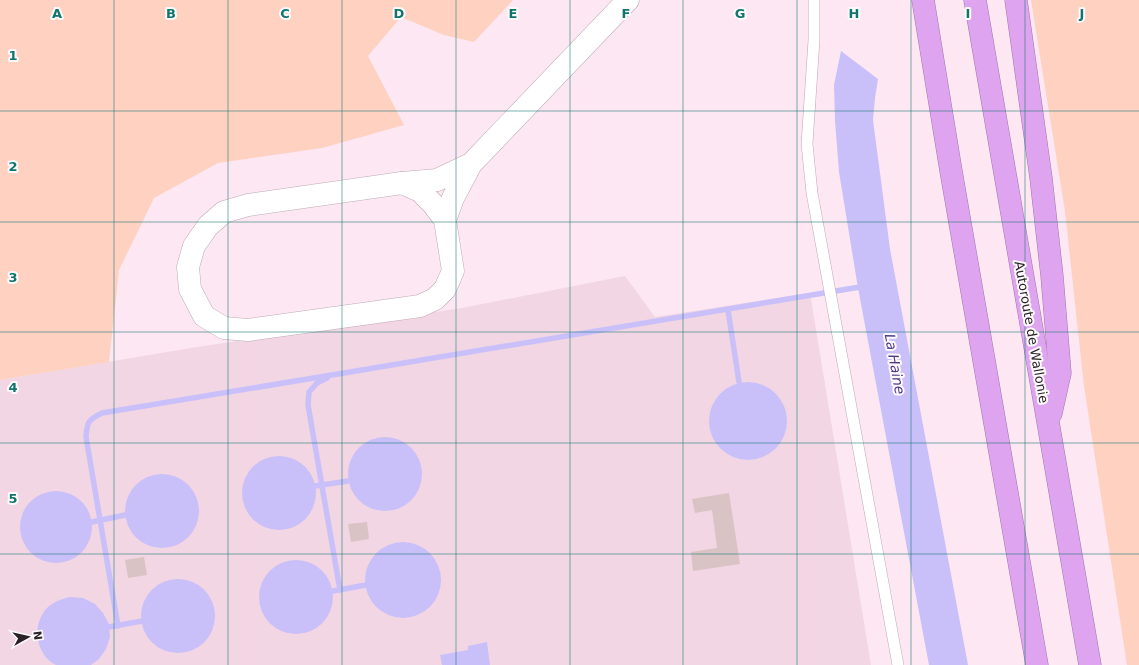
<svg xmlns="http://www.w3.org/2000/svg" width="1139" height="665" viewBox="0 0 1139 665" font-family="'DejaVu Sans',sans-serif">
<rect width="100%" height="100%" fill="#fce7f2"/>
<path fill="#f2d6e4" d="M625,276L655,317L810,293L871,665H0V380L197,347L462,308Z"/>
<g fill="#fed1c1">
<path d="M0,0H513L474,42L444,35L401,17L368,56L404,125L322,148L218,163L154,198L119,270L109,362L0,380Z"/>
<path d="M1031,0H1139V665H1127L1084,386L1065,211Z"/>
</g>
<g fill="#c9c0fa">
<path d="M841,51L878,79L875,98L873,120L890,249L968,665H929L858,288L839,172L835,121L834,85Z"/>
<circle cx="748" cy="421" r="39"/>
<circle cx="385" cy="474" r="37"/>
<circle cx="279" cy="493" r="37"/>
<circle cx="162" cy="511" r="37"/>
<circle cx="56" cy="527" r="36"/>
<circle cx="403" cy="580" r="38"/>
<circle cx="296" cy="597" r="37"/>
<circle cx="178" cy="616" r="37"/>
<path d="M70,597L83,598L95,604L103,613L109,624L110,637L106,649L99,659L91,665H56C35,655 31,623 48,607C55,601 62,599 70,597Z"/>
<path d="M487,642L490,665H442L440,655L468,650V646Z"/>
</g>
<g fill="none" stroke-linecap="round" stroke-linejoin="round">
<g stroke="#c9c0fa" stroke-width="5.5">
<path d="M728,310L739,382"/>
<path d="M327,378L317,383L309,392L308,405L340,590"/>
<path d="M315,486L348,481"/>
<path d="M92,522L125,515"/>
<path d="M333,591L366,585"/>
<path d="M118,626L86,437C87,422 88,420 102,413L332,375L866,286"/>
<path d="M109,627L142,621"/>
</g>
</g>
<g fill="#dac3c5">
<path d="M729,493L740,564L693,571L691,552L717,548L712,510L695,513L692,499Z"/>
<path d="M367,522L369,539L351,542L348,524Z"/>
<path d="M144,557L147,575L128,578L125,560Z"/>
</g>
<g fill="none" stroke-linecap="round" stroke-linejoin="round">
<g stroke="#bdaab4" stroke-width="12">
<path id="lane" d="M814,0V40L807,144L812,193L898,665"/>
</g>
<g stroke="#bdaab4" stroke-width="23">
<g id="street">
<path d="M471,164L437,180L402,183L248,205L224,212L208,226L194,246L188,267L190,289L204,316L224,328L248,330L420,306L435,299L445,289L453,271L445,220L453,198L471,164L628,0"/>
<path d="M402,183L420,191L433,204L445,220"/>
</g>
</g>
<g stroke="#9f76a9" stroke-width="23">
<g id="highway">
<path d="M923,0L951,171L1037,665"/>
<path d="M975,0L1090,665"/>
<path d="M1016,0L1041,178L1052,276L1060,373L1051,413"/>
</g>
</g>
<use href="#lane" stroke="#fff" stroke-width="11"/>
<use href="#street" stroke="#fff" stroke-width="22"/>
<use href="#highway" stroke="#dea4f0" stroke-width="22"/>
</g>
<path fill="none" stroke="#0f766e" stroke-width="1" stroke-opacity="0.55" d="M114,0V665M228,0V665M342,0V665M456,0V665M570,0V665M683,0V665M797,0V665M911,0V665M1025,0V665M0,111H1139M0,222H1139M0,332H1139M0,443H1139M0,554H1139"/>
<g text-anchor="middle" stroke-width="4" stroke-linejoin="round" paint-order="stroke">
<g font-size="13" fill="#292226" stroke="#fefafc">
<text transform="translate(1032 332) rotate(80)" y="5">Autoroute de Wallonie</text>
</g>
<g font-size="14" font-style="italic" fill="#4d388a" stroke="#fefafc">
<text transform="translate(895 364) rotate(80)" y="5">La Haine</text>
</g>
</g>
<g font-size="13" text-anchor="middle" font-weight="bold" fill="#0f766e" stroke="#fefafc" stroke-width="4" stroke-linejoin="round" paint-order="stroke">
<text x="57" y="18">A</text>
<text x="171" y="18">B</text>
<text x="285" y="18">C</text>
<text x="399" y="18">D</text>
<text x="513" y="18">E</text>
<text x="626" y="18">F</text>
<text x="740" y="18">G</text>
<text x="854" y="18">H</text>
<text x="968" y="18">I</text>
<text x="1082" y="18">J</text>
<text x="13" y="60">1</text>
<text x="13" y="171">2</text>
<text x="13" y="282">3</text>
<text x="13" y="392">4</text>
<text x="13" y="503">5</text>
</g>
<g transform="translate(28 637) rotate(82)" stroke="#fefafc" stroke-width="3" paint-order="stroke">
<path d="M0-3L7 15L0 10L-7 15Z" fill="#292226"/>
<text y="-6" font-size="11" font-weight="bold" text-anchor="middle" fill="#292226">N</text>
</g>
</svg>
